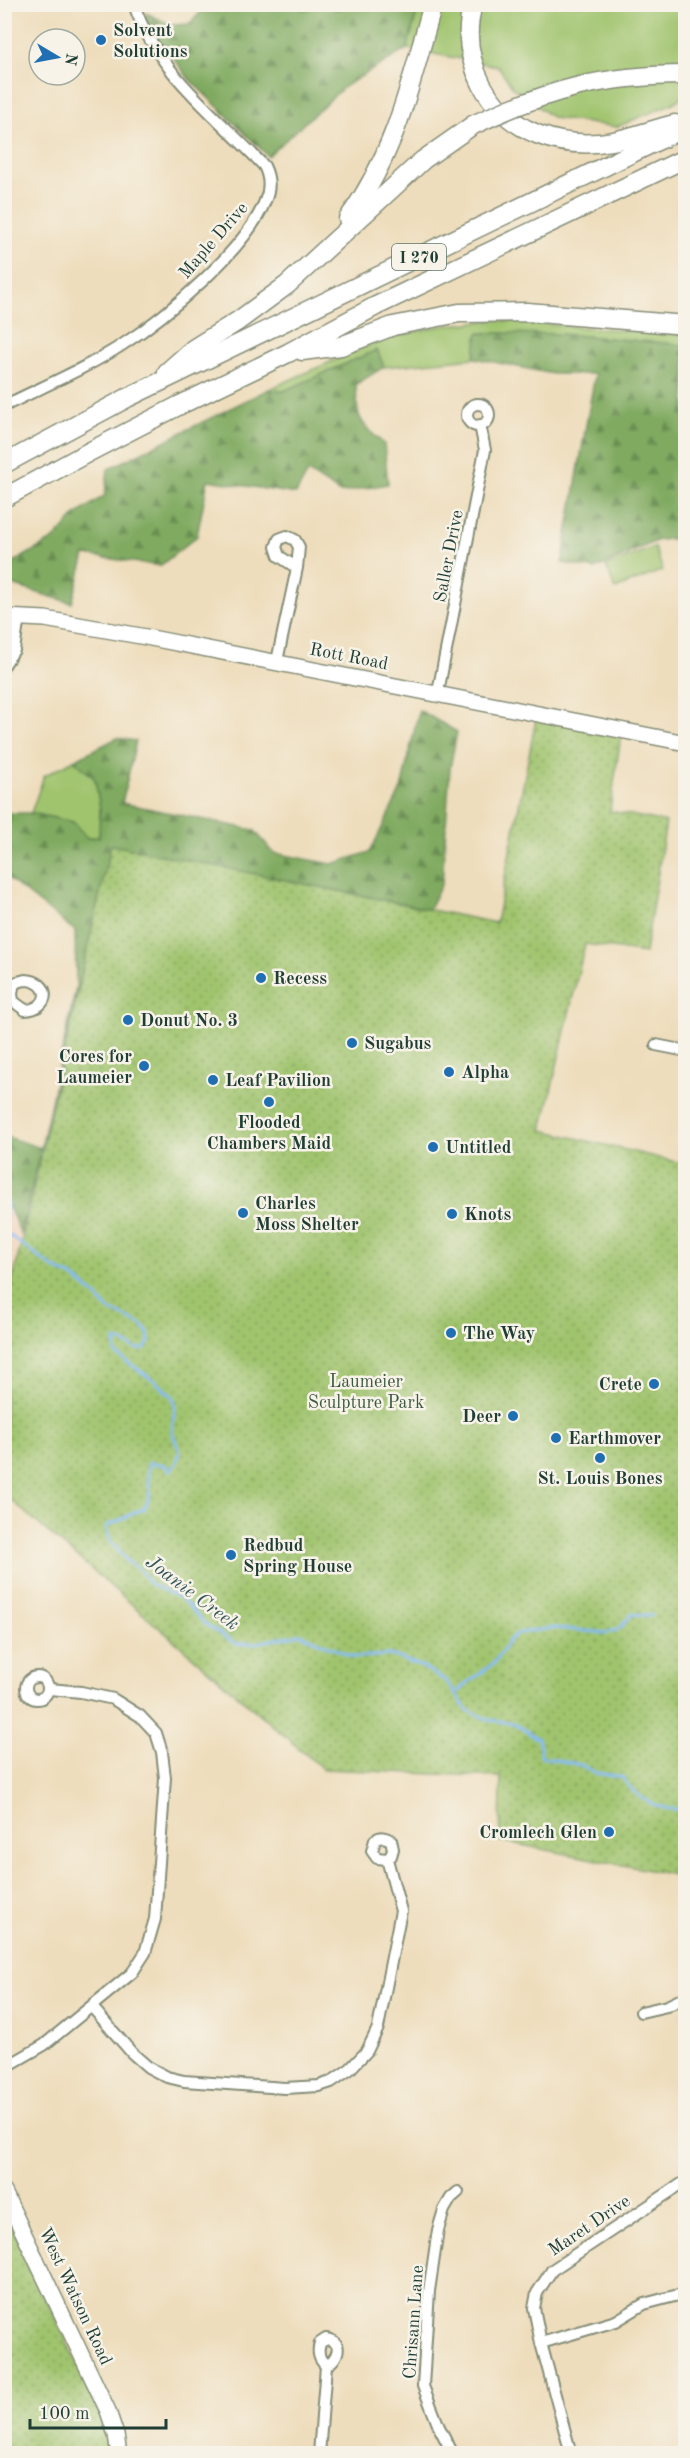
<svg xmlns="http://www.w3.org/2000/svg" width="690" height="2458" viewBox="0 0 690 2458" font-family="'Old Standard TT',serif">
<defs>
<pattern id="forest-firs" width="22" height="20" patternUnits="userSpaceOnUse" patternTransform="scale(1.5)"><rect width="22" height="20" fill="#80aa61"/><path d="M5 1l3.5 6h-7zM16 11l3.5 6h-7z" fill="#688c51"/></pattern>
<pattern id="park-dots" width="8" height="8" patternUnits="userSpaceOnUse" patternTransform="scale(1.5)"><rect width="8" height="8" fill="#a0c46e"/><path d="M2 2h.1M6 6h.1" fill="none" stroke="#82a05b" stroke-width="1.8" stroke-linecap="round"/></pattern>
</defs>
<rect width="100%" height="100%" fill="#f7f3e8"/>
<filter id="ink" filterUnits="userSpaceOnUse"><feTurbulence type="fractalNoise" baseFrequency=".0167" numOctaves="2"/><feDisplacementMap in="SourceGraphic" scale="12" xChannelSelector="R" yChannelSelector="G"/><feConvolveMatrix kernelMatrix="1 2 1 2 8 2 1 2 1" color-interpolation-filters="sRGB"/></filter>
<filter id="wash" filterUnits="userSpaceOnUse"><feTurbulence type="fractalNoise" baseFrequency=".008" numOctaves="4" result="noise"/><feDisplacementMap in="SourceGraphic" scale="24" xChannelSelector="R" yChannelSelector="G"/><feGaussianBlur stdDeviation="1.35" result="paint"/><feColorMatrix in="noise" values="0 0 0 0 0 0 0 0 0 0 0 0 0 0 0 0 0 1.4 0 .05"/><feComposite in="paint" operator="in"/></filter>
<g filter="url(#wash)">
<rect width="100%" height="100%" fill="#eeddbc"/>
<path fill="#f1d5bd" d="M5,1198L21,1234L5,1314Z"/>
<g fill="#a0c46e" stroke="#608051" stroke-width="1.5">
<path d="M419,5H685V95L673,103L617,127L553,118L513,88L498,66L407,49Z"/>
<path d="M495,320L685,335V345L560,334L478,333L474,358L384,367L377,350L284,391L267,390L382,339L440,326Z"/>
<path d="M654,547L663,570L615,589L606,566Z"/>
<path d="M74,760L95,779L100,808L99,837L87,838L73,822L31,813L44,776Z"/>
</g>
<g fill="url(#forest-firs)" stroke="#50744a" stroke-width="1.5">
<path d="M208,5H419L407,49L345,86L268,156L189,79L165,47L150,31L146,13L172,25L189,24Z"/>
<path d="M478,333L560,334L685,345V538L658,540L595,569L562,563L595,374H553L474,358Z"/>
<path d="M377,350L384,367L356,384C357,419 357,420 384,444L388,484L340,493L308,472L296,494L208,480L197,536L160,566L85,555L72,603L5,583V563L14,562L54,539L76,515L105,495L108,469L267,390L284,391Z"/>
<path d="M419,710L457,732L450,768L442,883L429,909L111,845L21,1234L5,1198L4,1136L41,1148L76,987L75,931L5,876V813H31L73,822L87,838L99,837L100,808L95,779L74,760L117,738L136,741L122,803L254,830L274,853L332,864L370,852L401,789Z"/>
</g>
<g fill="url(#park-dots)" stroke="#608051" stroke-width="1.5">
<path d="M536,719L621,735L610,811L666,822L645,953L585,944L542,1130L685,1164V1877L500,1841L501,1777L323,1769L5,1495V1314L111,845L496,923Z"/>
<path d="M4,2210L98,2407L108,2434L111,2453H5Z"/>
</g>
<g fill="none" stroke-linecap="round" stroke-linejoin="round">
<g stroke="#86bcf5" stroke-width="3">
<path d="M4,1198L7,1204L5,1231L9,1235L52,1267L73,1277L95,1295L108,1309L142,1325L148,1332L149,1342L144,1349C131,1351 127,1341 115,1340L116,1354L156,1382L172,1396L175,1404L172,1432L180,1452L176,1464L170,1471L165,1465L149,1463C145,1484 156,1487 144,1509C130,1512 122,1522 108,1525L106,1529L111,1542L128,1562L140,1570L150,1584L182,1599L204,1623L236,1644L257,1643L300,1634L354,1657L391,1655L423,1667L446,1681L467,1710L489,1720L514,1723L538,1739L542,1757L581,1765L596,1773L622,1777C636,1799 660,1812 686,1809"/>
<path d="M455,1693L494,1663L510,1639L519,1633L554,1628L607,1633L619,1629L632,1614L652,1616"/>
</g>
</g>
</g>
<g filter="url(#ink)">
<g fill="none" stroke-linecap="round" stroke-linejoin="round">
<g stroke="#868d78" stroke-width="14">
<g id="street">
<circle cx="478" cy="415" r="11"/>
<path d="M4,406C44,386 85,369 122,345C164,318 247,249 265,201C270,190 270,178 264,166C218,117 155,71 134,4"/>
<path d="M277,661L297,568L299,547L295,540L287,536L279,539L276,547L279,556L297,568"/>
<path d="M4,665L14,650L19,617"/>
<path d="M438,692L485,450L480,425"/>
<path d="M25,980C52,981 51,1009 25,1010L13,1001L12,993L14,983Z"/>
<path d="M656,1045L686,1051"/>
<circle cx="37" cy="1688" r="11"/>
<path d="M92,2007L132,2053L148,2067L167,2077L184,2081L285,2088L319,2086L331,2082L350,2069L367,2051L378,2028L401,1911L387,1859L391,1856L393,1849L391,1840C384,1837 381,1836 375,1840L372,1851L377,1858L387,1859"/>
<path d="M641,2012L667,2006L686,1997"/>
<path d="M4,2068L44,2045L132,1973L145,1953L155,1919L165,1778L162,1752L156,1733L140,1716L113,1699L81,1692L50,1689"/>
<path d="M541,2343L616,2321L644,2304L686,2293"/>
<path d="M319,2454L326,2366C319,2359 317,2353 320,2343L326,2339C345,2342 338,2358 326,2366"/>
<path d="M453,2454L439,2427L423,2386L429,2291L438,2230L444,2210L451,2198L458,2192"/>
<path d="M571,2454L541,2343L534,2308L537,2293L552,2270L686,2181"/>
</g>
</g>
<g stroke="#868d78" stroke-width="18">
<g id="secondary">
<path d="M4,617L45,619L146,637L686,743"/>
<path d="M4,2192L108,2411L116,2435L119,2454"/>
</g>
</g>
<g stroke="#868d78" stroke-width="21">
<g id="highway">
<path d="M473,4C465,32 469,60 482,85C508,133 561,150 613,141C634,137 654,129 675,124"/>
<path d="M348,219C396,152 411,82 433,4"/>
<path d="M302,351L341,346L393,326L459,313L527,312L686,325"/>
<path d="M167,372L193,349L238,321L287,285L423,160L473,125"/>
<path d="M4,464L127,398L686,127"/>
<path d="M4,498L89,452L180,405L288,353L376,306L686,158"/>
</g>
</g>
<use href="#street" stroke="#fff" stroke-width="10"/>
<use href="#secondary" stroke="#fff" stroke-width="15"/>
<use href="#highway" stroke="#fff" stroke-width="18"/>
<g stroke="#868d78" stroke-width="21" stroke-linecap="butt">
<path id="highway-bridge" d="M473,125C547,90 603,75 686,75"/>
</g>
<use href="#highway-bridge" stroke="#fff" stroke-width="18"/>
</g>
</g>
<g fill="#1f6fb2" stroke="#f7f3e8" stroke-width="2">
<circle cx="101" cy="40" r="6"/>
<circle cx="261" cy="978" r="6"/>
<circle cx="128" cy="1020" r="6"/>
<circle cx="352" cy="1043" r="6"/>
<circle cx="144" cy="1066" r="6"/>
<circle cx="449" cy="1072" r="6"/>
<circle cx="213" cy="1080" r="6"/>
<circle cx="269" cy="1102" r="6"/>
<circle cx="433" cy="1147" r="6"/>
<circle cx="243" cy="1213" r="6"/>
<circle cx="452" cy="1214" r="6"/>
<circle cx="451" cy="1333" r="6"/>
<circle cx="654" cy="1384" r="6"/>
<circle cx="513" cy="1416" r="6"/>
<circle cx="556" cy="1438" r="6"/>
<circle cx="600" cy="1458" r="6"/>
<circle cx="231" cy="1555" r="6"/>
<circle cx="609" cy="1832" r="6"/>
</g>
<g text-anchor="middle" stroke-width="5" stroke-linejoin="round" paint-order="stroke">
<rect fill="#f7f3e8" stroke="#60746a" stroke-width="1.5" x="392" y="244" width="54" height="26" rx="4.5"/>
<g font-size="16" font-weight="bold" fill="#1f3d34">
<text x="419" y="263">I 270</text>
</g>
<g font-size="18" font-weight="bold" fill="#1f3d34" stroke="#f7f3e8" text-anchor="start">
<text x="113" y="36">Solvent<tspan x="113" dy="21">Solutions</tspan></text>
<text x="273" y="984">Recess</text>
<text x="140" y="1026">Donut No. 3</text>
<text x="364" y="1049">Sugabus</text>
<text x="132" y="1062" text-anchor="end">Cores for<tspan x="132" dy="21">Laumeier</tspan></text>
<text x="461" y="1078">Alpha</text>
<text x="225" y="1086">Leaf Pavilion</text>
<text x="269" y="1128" text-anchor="middle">Flooded<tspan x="269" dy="21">Chambers Maid</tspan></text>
<text x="445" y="1153">Untitled</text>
<text x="255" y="1209">Charles<tspan x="255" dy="21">Moss Shelter</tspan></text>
<text x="464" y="1220">Knots</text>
<text x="463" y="1339">The Way</text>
<text x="642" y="1390" text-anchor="end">Crete</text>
<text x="501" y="1422" text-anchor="end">Deer</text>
<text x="568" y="1444">Earthmover</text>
<text x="600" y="1484" text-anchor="middle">St. Louis Bones</text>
<text x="243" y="1551">Redbud<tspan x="243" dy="21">Spring House</tspan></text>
<text x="597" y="1838" text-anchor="end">Cromlech Glen</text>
</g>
<g font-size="18" fill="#1f3d34" stroke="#f7f3e8">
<text transform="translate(213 240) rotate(-49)" y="6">Maple Drive</text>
<text transform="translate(448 556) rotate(-79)" y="6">Saller Drive</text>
<text transform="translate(349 656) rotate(11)" y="6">Rott Road</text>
<text transform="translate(589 2225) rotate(-34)" y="6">Maret Drive</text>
<text transform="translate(76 2296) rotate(65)" y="6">West Watson Road</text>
<text transform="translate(413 2322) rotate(-86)" y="6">Chrisann Lane</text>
</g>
<g font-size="18" fill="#395840" stroke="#f7f3e8">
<text x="366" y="1387">Laumeier<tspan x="366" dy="21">Sculpture Park</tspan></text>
</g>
<g font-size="20" font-style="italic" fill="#34565b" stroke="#f7f3e8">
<text transform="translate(193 1592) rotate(37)" y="7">Joanie Creek</text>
</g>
</g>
<rect width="690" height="2458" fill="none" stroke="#f7f3e8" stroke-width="24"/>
<g transform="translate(57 57) rotate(100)"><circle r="28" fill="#f7f3e8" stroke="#a1aaa0" stroke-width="1.5"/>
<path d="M0-4.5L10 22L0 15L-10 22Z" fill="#1f6fb2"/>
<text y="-9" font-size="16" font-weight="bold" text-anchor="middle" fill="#1f3d34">N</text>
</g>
<path d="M30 2419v9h136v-9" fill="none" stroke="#1f3d34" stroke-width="3"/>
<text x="39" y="2419" font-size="18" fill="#1f3d34" stroke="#f7f3e8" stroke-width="4.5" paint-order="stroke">100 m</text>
</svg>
